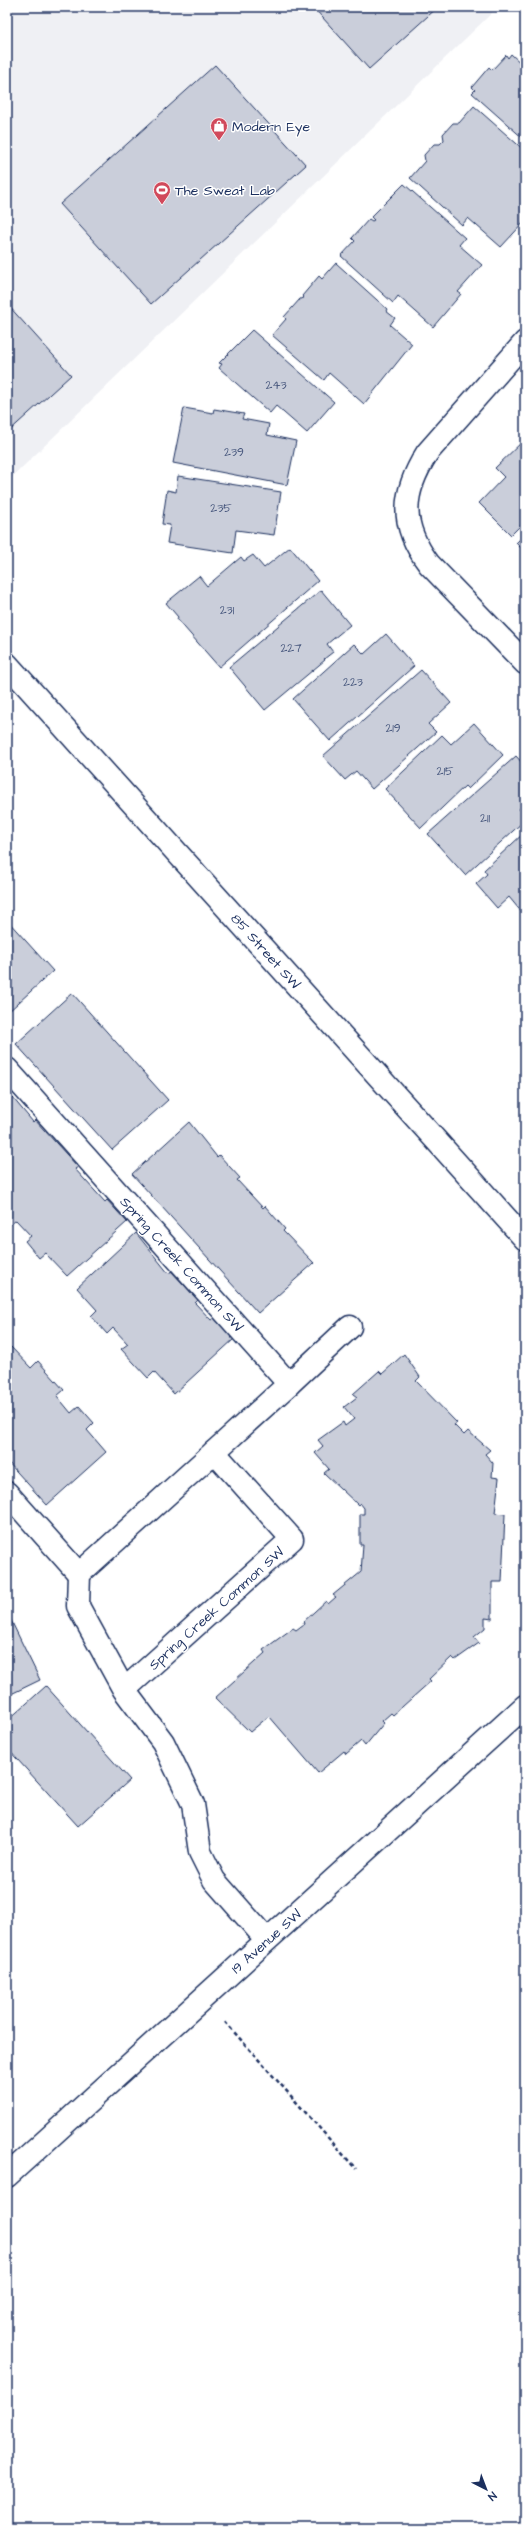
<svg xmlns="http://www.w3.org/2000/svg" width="532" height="2535" viewBox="0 0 532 2535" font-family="'Architects Daughter',sans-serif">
<rect width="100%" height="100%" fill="#fff"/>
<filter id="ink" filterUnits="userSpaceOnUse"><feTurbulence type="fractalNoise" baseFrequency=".025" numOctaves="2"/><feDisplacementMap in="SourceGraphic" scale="8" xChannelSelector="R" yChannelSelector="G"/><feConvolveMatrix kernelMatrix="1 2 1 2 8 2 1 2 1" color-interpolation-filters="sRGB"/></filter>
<g filter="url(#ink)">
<path fill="#eff0f4" d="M7,7H498L7,482Z"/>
<g fill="#caceda" stroke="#1b2f5e">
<path d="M313,7H438L369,69Z"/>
<path d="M511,54L525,67V140L472,93L475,90L472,87L489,67L492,70L506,55L508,58Z"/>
<path d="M215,65L306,165L151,304L60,204Z"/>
<path d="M474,106L525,151V221L501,247L468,218L462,225L410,178L425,161L424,155L434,144H440L444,140L443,134L453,123H459Z"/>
<path d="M404,184L465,238L459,245L482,265L458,292L461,294L433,327L398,296L393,303L341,256L355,241L352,238L369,219L372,221L374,220L371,217Z"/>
<path d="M336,263L387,309L386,311L395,318L390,325L412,344L364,404L329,373L324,380L272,335L286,319L284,317L300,299L304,298L302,296L319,276L322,279Z"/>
<path d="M7,304L71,375L7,433Z"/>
<path d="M252,330L334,402L307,433L276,406L270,413L219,368L222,364L219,363Z"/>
<path d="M184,408L213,413L214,409L244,414L242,419L269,424L267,435L296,441L287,485L173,463Z"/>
<path d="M525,439V521L511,535L479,503L504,477L495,468Z"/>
<path d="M178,476L281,492L274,535L236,530L233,553L167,543L170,525L162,524L167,490L176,492Z"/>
<path d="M525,534V552L516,543Z"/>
<path d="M290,547L318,581L219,667L177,619L178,617L166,603L199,576L207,586L241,557L244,561L253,555L264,568Z"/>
<path d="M321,590L350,625L327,644L333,652L324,659L325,660L265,710L229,667Z"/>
<path d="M386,634L414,666L330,741L293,699L354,644L364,654Z"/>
<path d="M421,670L451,703L428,724L436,732L372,789L356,771L345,780L323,756Z"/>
<path d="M474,723L503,755L468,789L465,786L421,828L385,789L442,735L451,744Z"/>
<path d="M516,756L525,766V804L519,809L525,815V820L465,875L428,834Z"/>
<path d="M525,832V912L523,914L509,897L497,908L476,884L487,874L484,870Z"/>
<path d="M7,920L53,971L7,1013Z"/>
<path d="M72,993L168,1100L112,1150L16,1044Z"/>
<path d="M7,1091L33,1122L35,1120L78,1167L75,1169L105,1202L107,1200L127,1222L67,1276L45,1253L39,1258L25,1241L31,1236L16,1220L9,1226L7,1223Z"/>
<path d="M189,1122L217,1157L219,1155L240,1178L237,1180L263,1208L265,1206L285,1229L283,1231L314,1263L258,1313L132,1174Z"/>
<path d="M136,1233L169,1274L171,1271L198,1300L195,1303L211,1320L214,1318L234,1339L174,1394L154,1372L148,1378L121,1349L128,1344L113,1328L107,1334L91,1316L97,1310L77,1288Z"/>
<path d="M11,1347L31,1368L38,1361L64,1390L57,1396L71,1413L79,1406L94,1423L87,1430L106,1452L47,1505L7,1461V1351Z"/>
<path d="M404,1354L420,1377L416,1381L457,1423L454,1425L464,1435L468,1431L490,1450L485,1454L493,1463L492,1477L499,1478L495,1513L505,1514L502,1582H492V1619L485,1618V1628L474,1637L479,1643L455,1660L452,1657L429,1679L431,1681L393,1715L391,1713L382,1721L384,1723L365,1746L361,1741L346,1754L344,1751L318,1773L269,1716L250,1732L215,1698L265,1653L263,1650L293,1628L296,1630L304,1624L303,1622L326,1601L328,1604L336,1597L333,1595L361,1572L363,1545H360V1514H364V1508L360,1503L358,1505L324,1473L329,1469L315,1453L323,1446L318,1440L343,1422L345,1426L354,1419L344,1407L357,1397L353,1394L379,1371L382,1374Z"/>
<path d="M7,1612L40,1680L7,1696Z"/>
<path d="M46,1686L130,1780L78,1826L7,1748V1721Z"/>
</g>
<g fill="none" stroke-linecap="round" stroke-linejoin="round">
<g stroke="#1b2f5e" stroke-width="25">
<g id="minor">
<path d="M525,342L427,453C402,493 399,524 429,564L525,663"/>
<path d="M7,664L525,1239"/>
<path d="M7,1069L289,1384L214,1452"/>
<path d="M289,1384L350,1327"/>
<path d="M7,1493L79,1574"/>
<path d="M124,1690L78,1606L79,1574L214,1452L292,1539L124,1690L163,1742L193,1804L200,1852L214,1880L266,1939"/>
<path d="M7,2176L525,1706"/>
</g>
</g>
<path stroke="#1b2f5e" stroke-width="2.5" stroke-dasharray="4 3" stroke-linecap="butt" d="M225,2022L356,2169"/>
<use href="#minor" stroke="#fff" stroke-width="22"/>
</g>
</g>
<defs>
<g id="shop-pin" transform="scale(0.9)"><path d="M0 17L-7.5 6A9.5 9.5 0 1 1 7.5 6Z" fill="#d1495b" stroke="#fff"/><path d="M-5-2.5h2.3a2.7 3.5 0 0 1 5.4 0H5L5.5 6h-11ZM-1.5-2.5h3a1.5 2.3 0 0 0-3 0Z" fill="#fff"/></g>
<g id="stadium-pin" transform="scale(0.9)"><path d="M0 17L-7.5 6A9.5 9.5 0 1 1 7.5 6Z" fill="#d1495b" stroke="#fff"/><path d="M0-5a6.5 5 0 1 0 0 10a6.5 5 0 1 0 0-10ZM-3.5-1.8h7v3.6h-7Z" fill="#fff"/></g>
</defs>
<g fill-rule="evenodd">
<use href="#shop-pin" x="219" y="126"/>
<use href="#stadium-pin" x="162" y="190"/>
</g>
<g text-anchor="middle" stroke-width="3" stroke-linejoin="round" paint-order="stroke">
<g font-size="12" fill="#47577d">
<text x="276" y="389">243</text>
<text x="234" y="456">239</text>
<text x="221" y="512">235</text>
<text x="227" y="614">231</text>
<text x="291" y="652">227</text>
<text x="353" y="686">223</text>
<text x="393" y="732">219</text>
<text x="445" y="775">215</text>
<text x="485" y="822">211</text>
</g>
<g font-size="14" fill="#1b2f5e" stroke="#fff" text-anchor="start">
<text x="232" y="131">Modern Eye</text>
<text x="175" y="195">The Sweat Lab</text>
</g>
<g font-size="14" fill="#1b2f5e" stroke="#fff">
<text transform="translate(266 951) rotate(48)" y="5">85 Street SW</text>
<text transform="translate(182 1264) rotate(48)" y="5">Spring Creek Common SW</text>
<text transform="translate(216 1608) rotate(-42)" y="5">Spring Creek Common SW</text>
<text transform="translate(266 1941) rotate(-42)" y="5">19 Avenue SW</text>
</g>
</g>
<rect width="532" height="2535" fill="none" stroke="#fff" stroke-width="24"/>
<rect x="12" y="12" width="508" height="2511" fill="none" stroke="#1b2f5e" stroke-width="1.5" filter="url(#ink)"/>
<g transform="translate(486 2489) rotate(138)" stroke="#ffffff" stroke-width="3" paint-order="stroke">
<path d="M0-3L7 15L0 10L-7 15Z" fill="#1b2f5e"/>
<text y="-6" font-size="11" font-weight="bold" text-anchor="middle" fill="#1b2f5e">N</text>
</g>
</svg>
